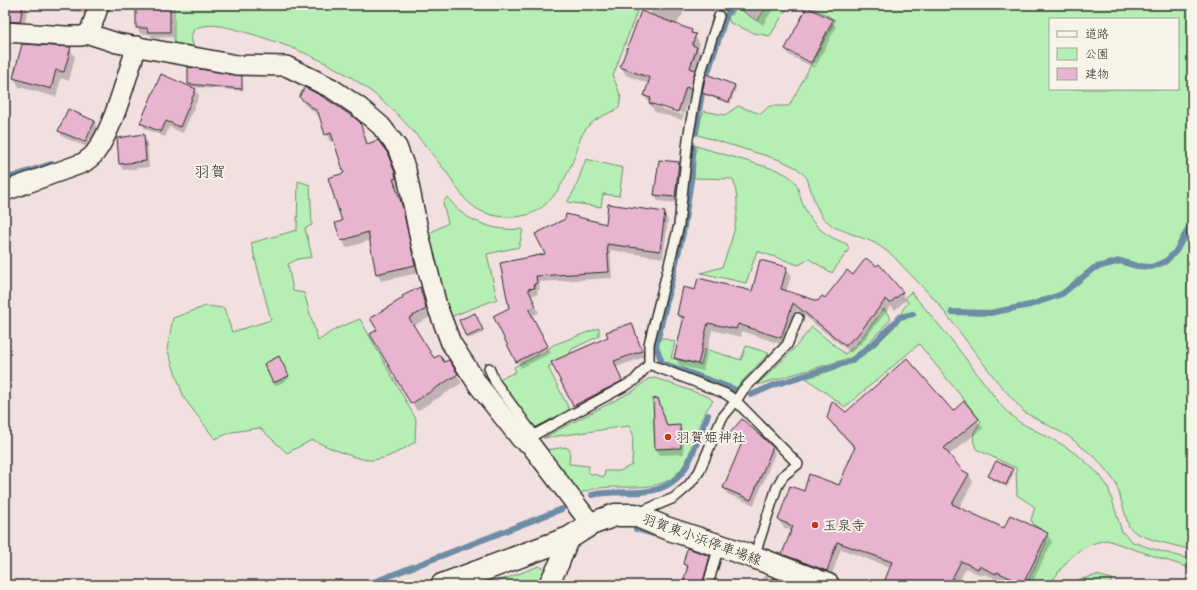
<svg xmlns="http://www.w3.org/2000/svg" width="1197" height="590" viewBox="0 0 1197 590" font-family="'Balsamiq Sans','Klee One',sans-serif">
<rect width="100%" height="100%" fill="#f2e0e0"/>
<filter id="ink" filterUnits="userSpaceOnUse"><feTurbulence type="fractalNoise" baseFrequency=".025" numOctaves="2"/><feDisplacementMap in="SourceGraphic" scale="8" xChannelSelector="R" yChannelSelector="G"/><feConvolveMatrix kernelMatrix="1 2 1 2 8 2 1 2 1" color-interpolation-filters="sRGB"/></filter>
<g filter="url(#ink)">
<g fill="#b5efb3" stroke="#708d6f" fill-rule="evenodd">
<path d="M174,5H650L649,7L639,6L613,76L621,97L619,108C605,116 592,118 583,133C579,139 578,148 575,156C565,180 551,211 522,216C506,219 485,216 473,206C461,197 456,185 447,173C426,146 405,119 378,97C342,67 300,49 255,35C236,30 213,20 194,29L191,37L195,52L174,49Z"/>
<path d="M768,5H789L770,36L754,33L730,23L728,17L735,6L757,21Z"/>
<path d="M808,5H1192V550L1153,540L1136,533L1129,527L1116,483L1097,459L1068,436L1024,412L996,380L937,302L891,254L875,243L834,227L822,217L815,203L807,178L797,168L780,160L698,135L701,118L704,111L725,115L738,106L761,114L769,106H789L835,20ZM1050,19H1178V89H1050Z"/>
<path d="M696,146L777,170C804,182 794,187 805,209C814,228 828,237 847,244L849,249L832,273L809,259L799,265L757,251L746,283L701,273L722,267C733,237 743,212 733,179L694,178Z"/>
<path d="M586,159L623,168L619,196L603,194L601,207L567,202L575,189Z"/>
<path d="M298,181L310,185L312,225L305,228L312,257L298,259L288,264L293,291L304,293L318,341L335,329L360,319L416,419L415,442C402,450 388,459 372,460C358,461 326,446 312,440L287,453L260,428L232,432L215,439L184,398L167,349L173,318L206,306L224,308L232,332L271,320L251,243L297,230Z"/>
<path d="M447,197C453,204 460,213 468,217C485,227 504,231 523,229L519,247L487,254L497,299L450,317L426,235L448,223L443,203Z"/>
<path d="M911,292L950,338L1004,409L1019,422L1063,445L1079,456L1099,474L1108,487L1122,532L1133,542L1150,548L1192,560V569L1107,540C1075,546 1068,560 1049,585H1026L1046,543L1044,531L1034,525L1031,520L1035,507L1017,495L1016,468L976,449C971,436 973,433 981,421L919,344L845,407L806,378C843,368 859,363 886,335C890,331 896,326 899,322C903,312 899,312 908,303L905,297Z"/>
<path d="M884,309L891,319L861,351L850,358L757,385L792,351L812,327L845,354L855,346Z"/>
<path d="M599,328V336L572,349L569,355L548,367L570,411L536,427L531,423L499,379L516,372L514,367L546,351L553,345Z"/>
<path d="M660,337L675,342L671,358L701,365L705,349L741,360L746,346L769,353L736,388L664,361L658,346Z"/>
<path d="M655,378L709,397L713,401C698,419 696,436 688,457C671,497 633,484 599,488C592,489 585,492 578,493L546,450L566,447L570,450L569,464L589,466L588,473L604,477L605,471H620L632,465L633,434L629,426L543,438L635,390L648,379Z"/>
<path d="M539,566L545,569L539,585H489Z"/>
<path d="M1097,575L1112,579L1110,585H1071L1078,580Z"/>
</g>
<g fill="#0003" fill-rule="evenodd">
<path d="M5,5H28L24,28L5,29Z"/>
<path d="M46,5H92L90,15Z"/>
<path d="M137,5H173V37L152,38L150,34H141L137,28Z"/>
<path d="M655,5H688L676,25L692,31L700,44L698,49L702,56L695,73L699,80L695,96L690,95L682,120L655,112L645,96L649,84L626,75L621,67ZM654,104L683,113L682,115L654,106Z"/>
<path d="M714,5H776L763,25L737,8L732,16Z"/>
<path d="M832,21L836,27L815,68L789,55L786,49ZM790,51L816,64L815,66L790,53Z"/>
<path d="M70,48L75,57L69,81L61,78L56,97L19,87L14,78Z"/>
<path d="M189,68L242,77L243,91L190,87L189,84Z"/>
<path d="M5,75L10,83L6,100H5Z"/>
<path d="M161,75L196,90L199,96L183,133L169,127L165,137L145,129L141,123Z"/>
<path d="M735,85L736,88L730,104L705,95L703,92Z"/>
<path d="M300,97L359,123L368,144L386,153L399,182L400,186L397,187L406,213L419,273L381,281L377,273L371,240L346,248L336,224L343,221L345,173L334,141L330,142L320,117L304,104Z"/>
<path d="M94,122L97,128L89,148L63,137L59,131Z"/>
<path d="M143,135L147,142L149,167L123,170L120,164Z"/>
<path d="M660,162L678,163L682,170L678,203L658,201L655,195Z"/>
<path d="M664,213L668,220L663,258L610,250L612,278L539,282L540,290H537L538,294L531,296L539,313L532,316L551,353L521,368L494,316L510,308L546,255L606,225Z"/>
<path d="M786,268L791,276L786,292L818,303L853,276L902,293L906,300L895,310L891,306L860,345L859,344L851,353L797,310L786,346L742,331L741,337L712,330L703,371L680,366L675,358L683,323L678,315L696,291L752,292Z"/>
<path d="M420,289L424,296L430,317L413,326L434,360L444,364L448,361L462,383L417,411L371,335L378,331Z"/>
<path d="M477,317L483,333L468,339L467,336Z"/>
<path d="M632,324L644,357L616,367L624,387L577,411L574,405L609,337Z"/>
<path d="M279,358L289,379L275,386L265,364Z"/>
<path d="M657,399L668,427L679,426L683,433L684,454L660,455L656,449Z"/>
<path d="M964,403L983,428L949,455L962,471L969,474L973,482L959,508L1004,529L1047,534L1052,542L1031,585H1013L984,574L982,576L966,568L957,585H884L891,568L841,549L831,577L788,562L783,554L792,531L784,528L779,520L804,492L839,486L855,449L833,426L828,418L846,413L952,412Z"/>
<path d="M730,434L772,448L775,453L754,505L727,494L724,488L742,447Z"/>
<path d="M1012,470L1014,473L1007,487L991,479L989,476Z"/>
<path d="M709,556L714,564L708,585H683L687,570L684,564Z"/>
<path d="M764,575L790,585H760Z"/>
</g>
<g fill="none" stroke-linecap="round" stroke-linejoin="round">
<g stroke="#6d8ca5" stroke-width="6">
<path d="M695,133L703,88L726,16L733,5"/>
<path d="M693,147L691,180L683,233L656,346L662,363L734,389"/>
<path d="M5,179L51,164"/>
<path d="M952,312L990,313L1030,305L1062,294L1094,268L1120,261L1137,266L1151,267L1165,262L1176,251L1192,222"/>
<path d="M751,395L774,385L851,361L874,343L900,317L913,314"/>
<path d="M592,495C609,491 624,493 641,492C690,489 691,451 708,415"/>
<path d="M636,529L656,535"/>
<path d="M366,585L562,509"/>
</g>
</g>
<g fill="#e8b4cf" stroke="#2b2b2b">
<path d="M5,5H23L20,22L5,21Z"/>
<path d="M136,5H170V32H148L147,28H136Z"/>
<path d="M807,7L833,20L811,63L785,49Z"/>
<path d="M641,11L692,30L691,33L696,34L692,45L697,47L690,68L695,70L691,89L686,87L678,112L649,103L651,98L644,96L650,78L620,67Z"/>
<path d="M22,44L71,47L64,72L56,70L51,89L13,78Z"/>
<path d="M188,67L242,76V89L188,84Z"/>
<path d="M161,74L196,89L180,127L166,121L161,132L140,123Z"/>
<path d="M706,74L735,85L729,102L702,93Z"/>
<path d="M305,87L325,98L352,116L360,122L367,144L378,140L387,152L395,173L396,178L393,179L402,205L415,265L376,274L368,232L341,241L335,223L342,221L328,178L344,173L331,133L325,135L318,112L299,97Z"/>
<path d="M68,109L95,121L85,142L58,131Z"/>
<path d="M144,134L146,161L119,164L117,138Z"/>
<path d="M659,160L679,162L675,197L654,195Z"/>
<path d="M608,204L665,212L660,251L607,244L609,272L536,276L537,283L534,284L535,288L528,289L536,306L529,310L548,346L516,362L493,316L509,308L500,263L545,254L535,234L565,219L566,214L606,224Z"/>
<path d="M866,258L876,266L879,264L903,292L890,303L886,299L855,338L854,337L846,346L793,303L781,338L738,324L736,329L708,323L698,364L674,358L684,317L677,315L683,287L695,290L698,278L752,291L760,260L787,267L781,289L818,301L822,296L825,298L847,270L853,275Z"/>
<path d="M420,287L426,309L409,318L434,358L440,355L444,362L449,360L458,374L411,404L370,334L377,330L370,318L403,298L402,296Z"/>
<path d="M475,313L483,330L466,337L459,320Z"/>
<path d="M632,323L642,351L614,361L622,381L573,406L551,362L608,337L606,332Z"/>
<path d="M279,356L289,376L273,383L264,364Z"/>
<path d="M907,358L953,411L964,401L979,419L944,448L962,470L969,474L952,504L1004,528L1010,515L1048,533L1023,584L997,572L996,574L979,566L978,569L961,561L949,585H883L892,562L837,542L827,571L782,554L793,526L778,520L790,486L804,491L809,474L839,485L855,447L827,418L832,401L846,412Z"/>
<path d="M658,398L667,426L680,425L681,448L655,449L653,399Z"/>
<path d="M742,419L773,447L751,500L723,488L741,445L729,434Z"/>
<path d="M996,461L1013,469L1006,485L988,476Z"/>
<path d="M687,548L710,556L702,585H682L688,566L683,564Z"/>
<path d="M773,578L793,585H770Z"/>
</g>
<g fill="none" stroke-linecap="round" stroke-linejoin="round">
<g stroke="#2b2b2b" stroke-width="12">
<g id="lane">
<path d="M649,364V344L679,225L688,139L698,81L719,16"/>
<path d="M489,368L495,382L534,435"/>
<path d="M530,444L534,435L634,381L649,364L726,394L736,401L743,390L787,345L798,318"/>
<path d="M638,513L674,498L688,486L699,472L722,418L736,401L798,464L783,476L777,487L754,557"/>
<path d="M708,585L719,545"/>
</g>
</g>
<g stroke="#2b2b2b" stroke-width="22">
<g id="street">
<path d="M5,32L65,36H81L89,34L117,43L237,65L286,66L331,88L359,107L381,126L397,147L406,170L420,239L437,306L451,343L479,386L521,439L530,444L591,524"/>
<path d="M89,34L99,5"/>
<path d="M5,191L83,163C87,160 92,157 95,153C114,128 126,77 137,46"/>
<path d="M548,585L559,564L569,538"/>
</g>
</g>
<g stroke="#2b2b2b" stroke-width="25">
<path id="secondary" d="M442,585L569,538L591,524L615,515H635L666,528L754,557L828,585"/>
</g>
<use href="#lane" stroke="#f7f3e8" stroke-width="9"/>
<use href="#street" stroke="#f7f3e8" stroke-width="19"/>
<use href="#secondary" stroke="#f7f3e8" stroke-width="22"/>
</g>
</g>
<g fill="#c8321e" stroke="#f7f3e8" stroke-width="1.5">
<circle cx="668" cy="437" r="4"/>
<circle cx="815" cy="525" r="4"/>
</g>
<g text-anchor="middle" stroke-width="4" stroke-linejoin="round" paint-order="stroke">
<g font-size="14" fill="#2b2b2b" stroke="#f7f3e8" text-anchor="start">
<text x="676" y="442">羽賀姫神社</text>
<text x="823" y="530">玉泉寺</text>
</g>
<g font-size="14" fill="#2b2b2b" stroke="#f7f3e8">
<text transform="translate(702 539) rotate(20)" y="5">羽賀東小浜停車場線</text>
</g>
<g font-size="16" fill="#2b2b2b" stroke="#f7f3e8">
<text x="210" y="177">羽賀</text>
</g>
</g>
<rect width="1197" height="590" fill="none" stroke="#f7f3e8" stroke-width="20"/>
<rect x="10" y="10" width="1177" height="570" fill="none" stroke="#2b2b2b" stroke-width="1.5" filter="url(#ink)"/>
<rect x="1049" y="18" width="130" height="72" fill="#f7f3e8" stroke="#a5a39c"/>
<rect x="1057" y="31" width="20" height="6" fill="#f7f3e8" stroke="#a5a39c"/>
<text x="1085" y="38" font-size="12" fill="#2b2b2b">道路</text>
<rect x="1057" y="48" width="20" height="12" fill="#b5efb3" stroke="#a5a39c"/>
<text x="1085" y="58" font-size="12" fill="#2b2b2b">公園</text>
<rect x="1057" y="68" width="20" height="12" fill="#e8b4cf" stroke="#a5a39c"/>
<text x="1085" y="78" font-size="12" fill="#2b2b2b">建物</text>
</svg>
